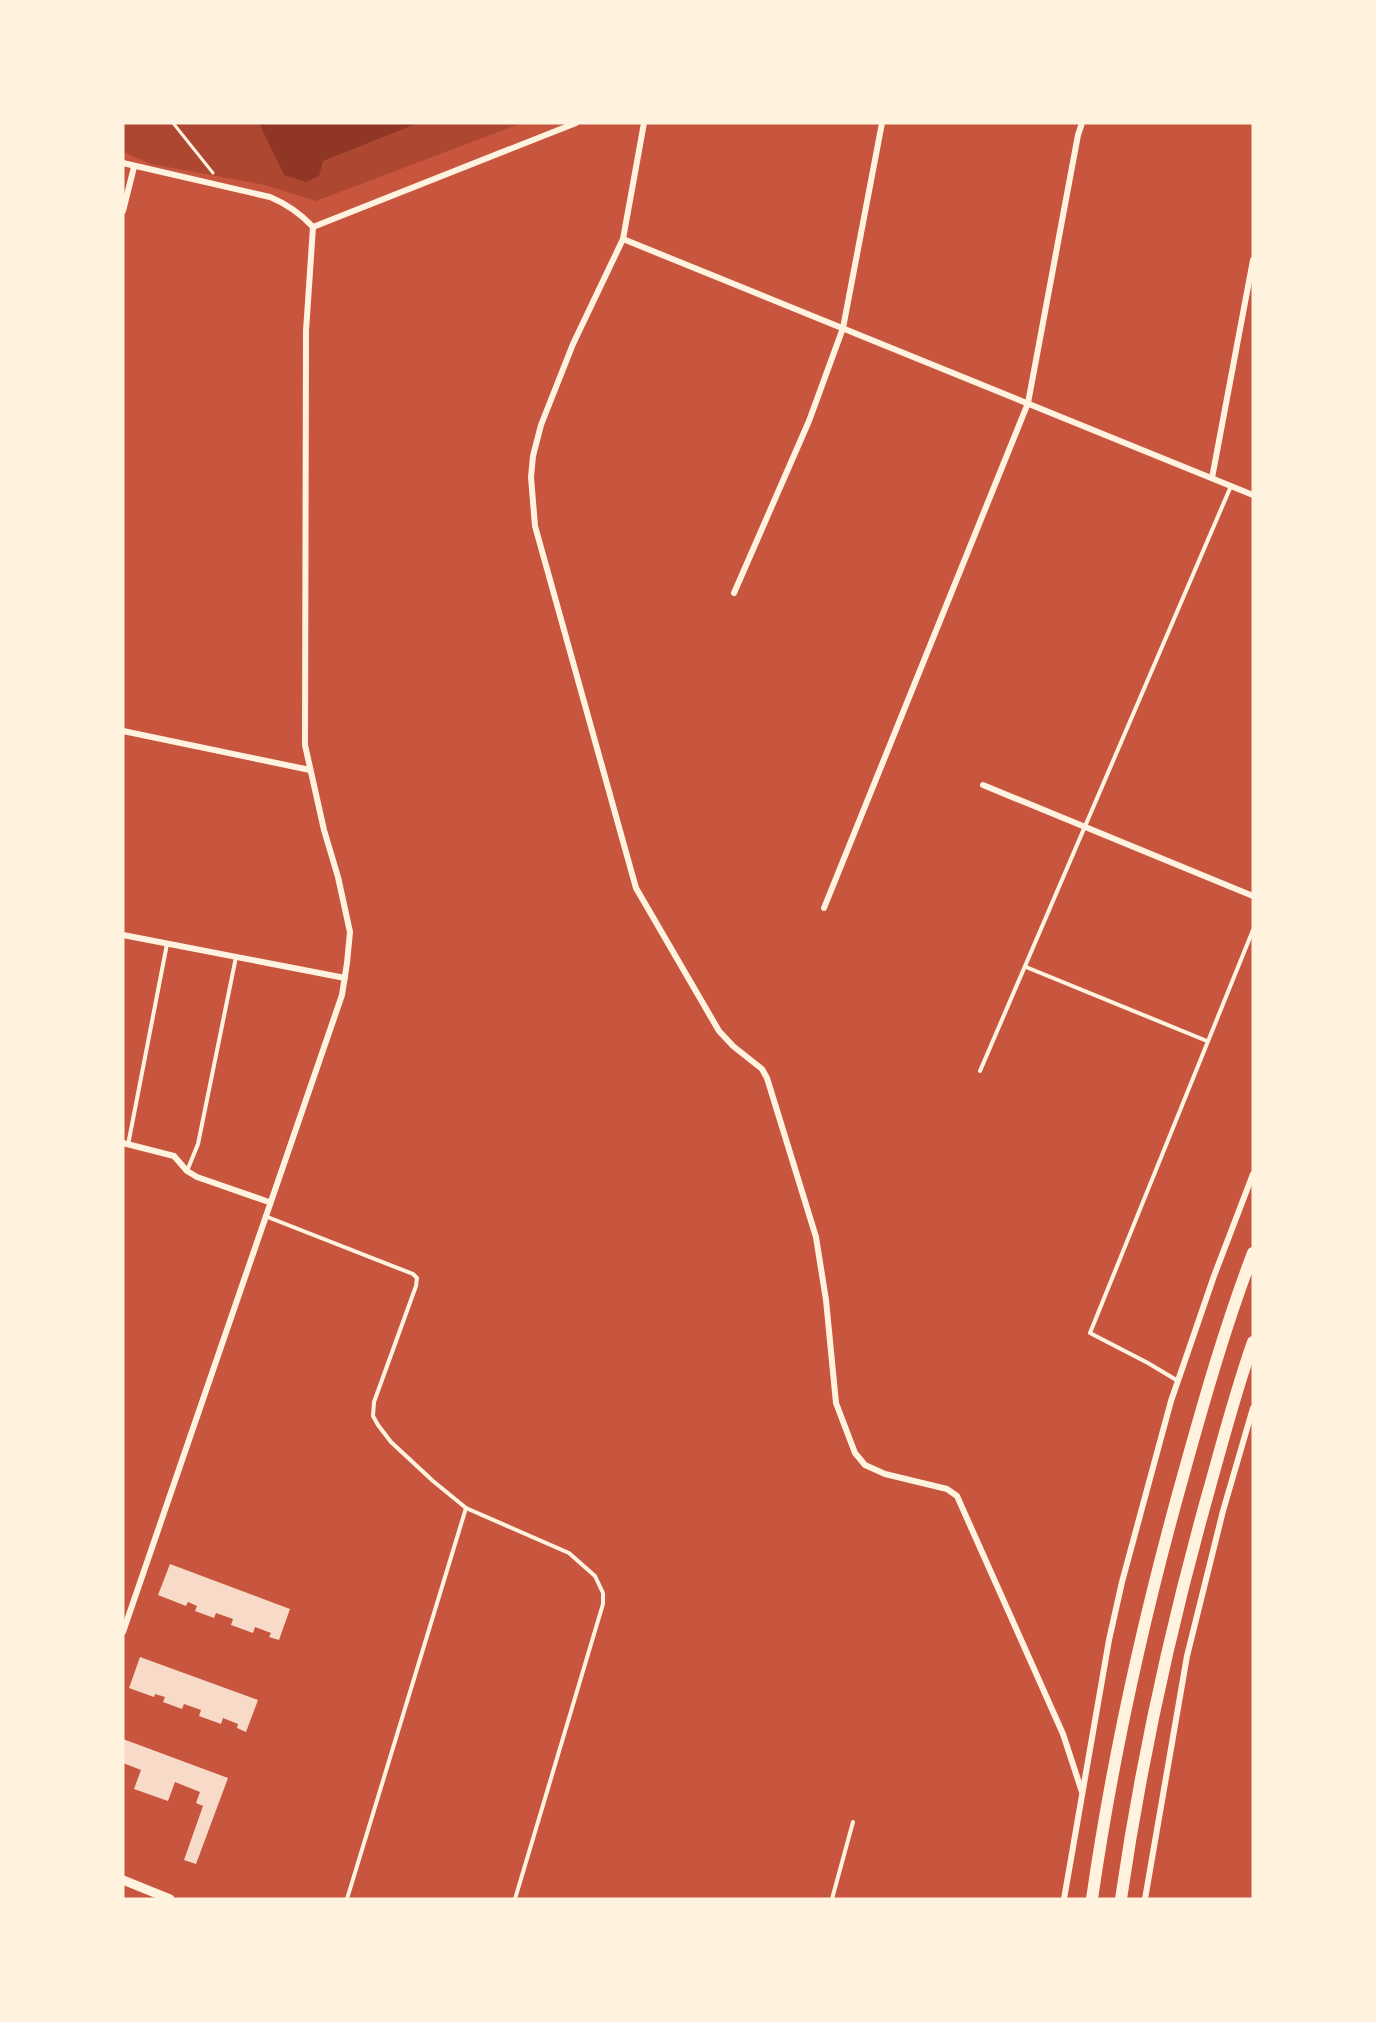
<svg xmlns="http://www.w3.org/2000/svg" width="1376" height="2022" font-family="Montserrat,sans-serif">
	<rect width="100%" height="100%" fill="#c8553d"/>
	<polygon fill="#ae4732" points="123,123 522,123 316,201 265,185 151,164 123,152"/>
	<polygon fill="#8f3625" points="259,123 418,123 323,161 319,176 306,182 284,175"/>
	<g fill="#f7dbc8">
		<polygon points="170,1564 290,1609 279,1640 269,1637 271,1633 255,1627 253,1633 231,1625 233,1619 216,1613 214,1618 195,1611 197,1606 188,1602 186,1606 158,1595"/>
		<polygon points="140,1657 258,1700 246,1732 237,1728 238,1724 223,1718 221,1724 199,1716 201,1710 184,1704 182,1709 163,1702 165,1697 155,1694 154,1697 129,1688"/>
		<polygon points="123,1739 228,1778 196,1864 184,1860 203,1806 196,1803 200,1792 175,1782 168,1801 134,1789 141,1770 123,1763"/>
	</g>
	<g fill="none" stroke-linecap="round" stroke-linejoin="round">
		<polyline stroke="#fff3e0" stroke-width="3" points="173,123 213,173"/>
		<g stroke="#fff3e0" stroke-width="4">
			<polyline points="1026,967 1207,1041"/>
			<polyline points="980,1071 1231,486"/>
			<polyline points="128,1145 167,944"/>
			<polyline points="187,1171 198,1144 236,957"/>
			<polyline points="265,1216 413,1274 417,1278 416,1286 374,1402 373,1416 378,1425 391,1442 433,1481 466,1508 569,1553 595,1576 603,1593 603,1604 515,1899"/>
			<polyline points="1178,1381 1148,1363 1090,1333 1253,930"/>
			<polyline points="347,1899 466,1508"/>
			<polyline points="832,1899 853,1822"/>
		</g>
		<g stroke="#fff3e0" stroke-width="6">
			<polyline points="644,123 623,239 573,344 541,425 533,456 531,477 535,526 636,888 719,1031 733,1046 762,1069 767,1078 816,1237 826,1300 836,1403 855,1453 865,1465 885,1474 947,1489 957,1496 1063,1734 1082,1792"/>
			<path d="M123,163L270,197C287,204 300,213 313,227L306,331L305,745L324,830L338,877L350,932L347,963L342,995L123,1632"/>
			<polyline points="123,211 134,167"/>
			<polyline points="313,227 576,123"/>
			<polyline points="623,239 1253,495"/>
			<polyline points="1212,478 1253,260"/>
			<polyline points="734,593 809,421 843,328 882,123"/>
			<polyline points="123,731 310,770"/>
			<polyline points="983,785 1253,896"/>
			<polyline points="824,908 1028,403 1078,135 1082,123"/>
			<polyline points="123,935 345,978"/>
			<polyline points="123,1143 174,1156 187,1171 197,1177 269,1202"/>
			<polyline points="1064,1899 1109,1640 1122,1582 1171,1401 1214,1276 1253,1174"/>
			<polyline points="1145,1899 1187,1656 1223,1511 1253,1408"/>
		</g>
		<polyline stroke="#fff3e0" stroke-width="9" points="123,1880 170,1899"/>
		<g stroke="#fff3e0" stroke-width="12">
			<path d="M1092,1899C1113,1753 1145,1611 1185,1469C1205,1397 1226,1324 1253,1253"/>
			<path d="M1121,1899C1141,1761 1171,1625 1209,1490C1223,1440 1236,1390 1253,1342"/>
		</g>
	</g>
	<rect width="1376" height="2022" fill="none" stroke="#fff3e0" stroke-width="249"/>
</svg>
